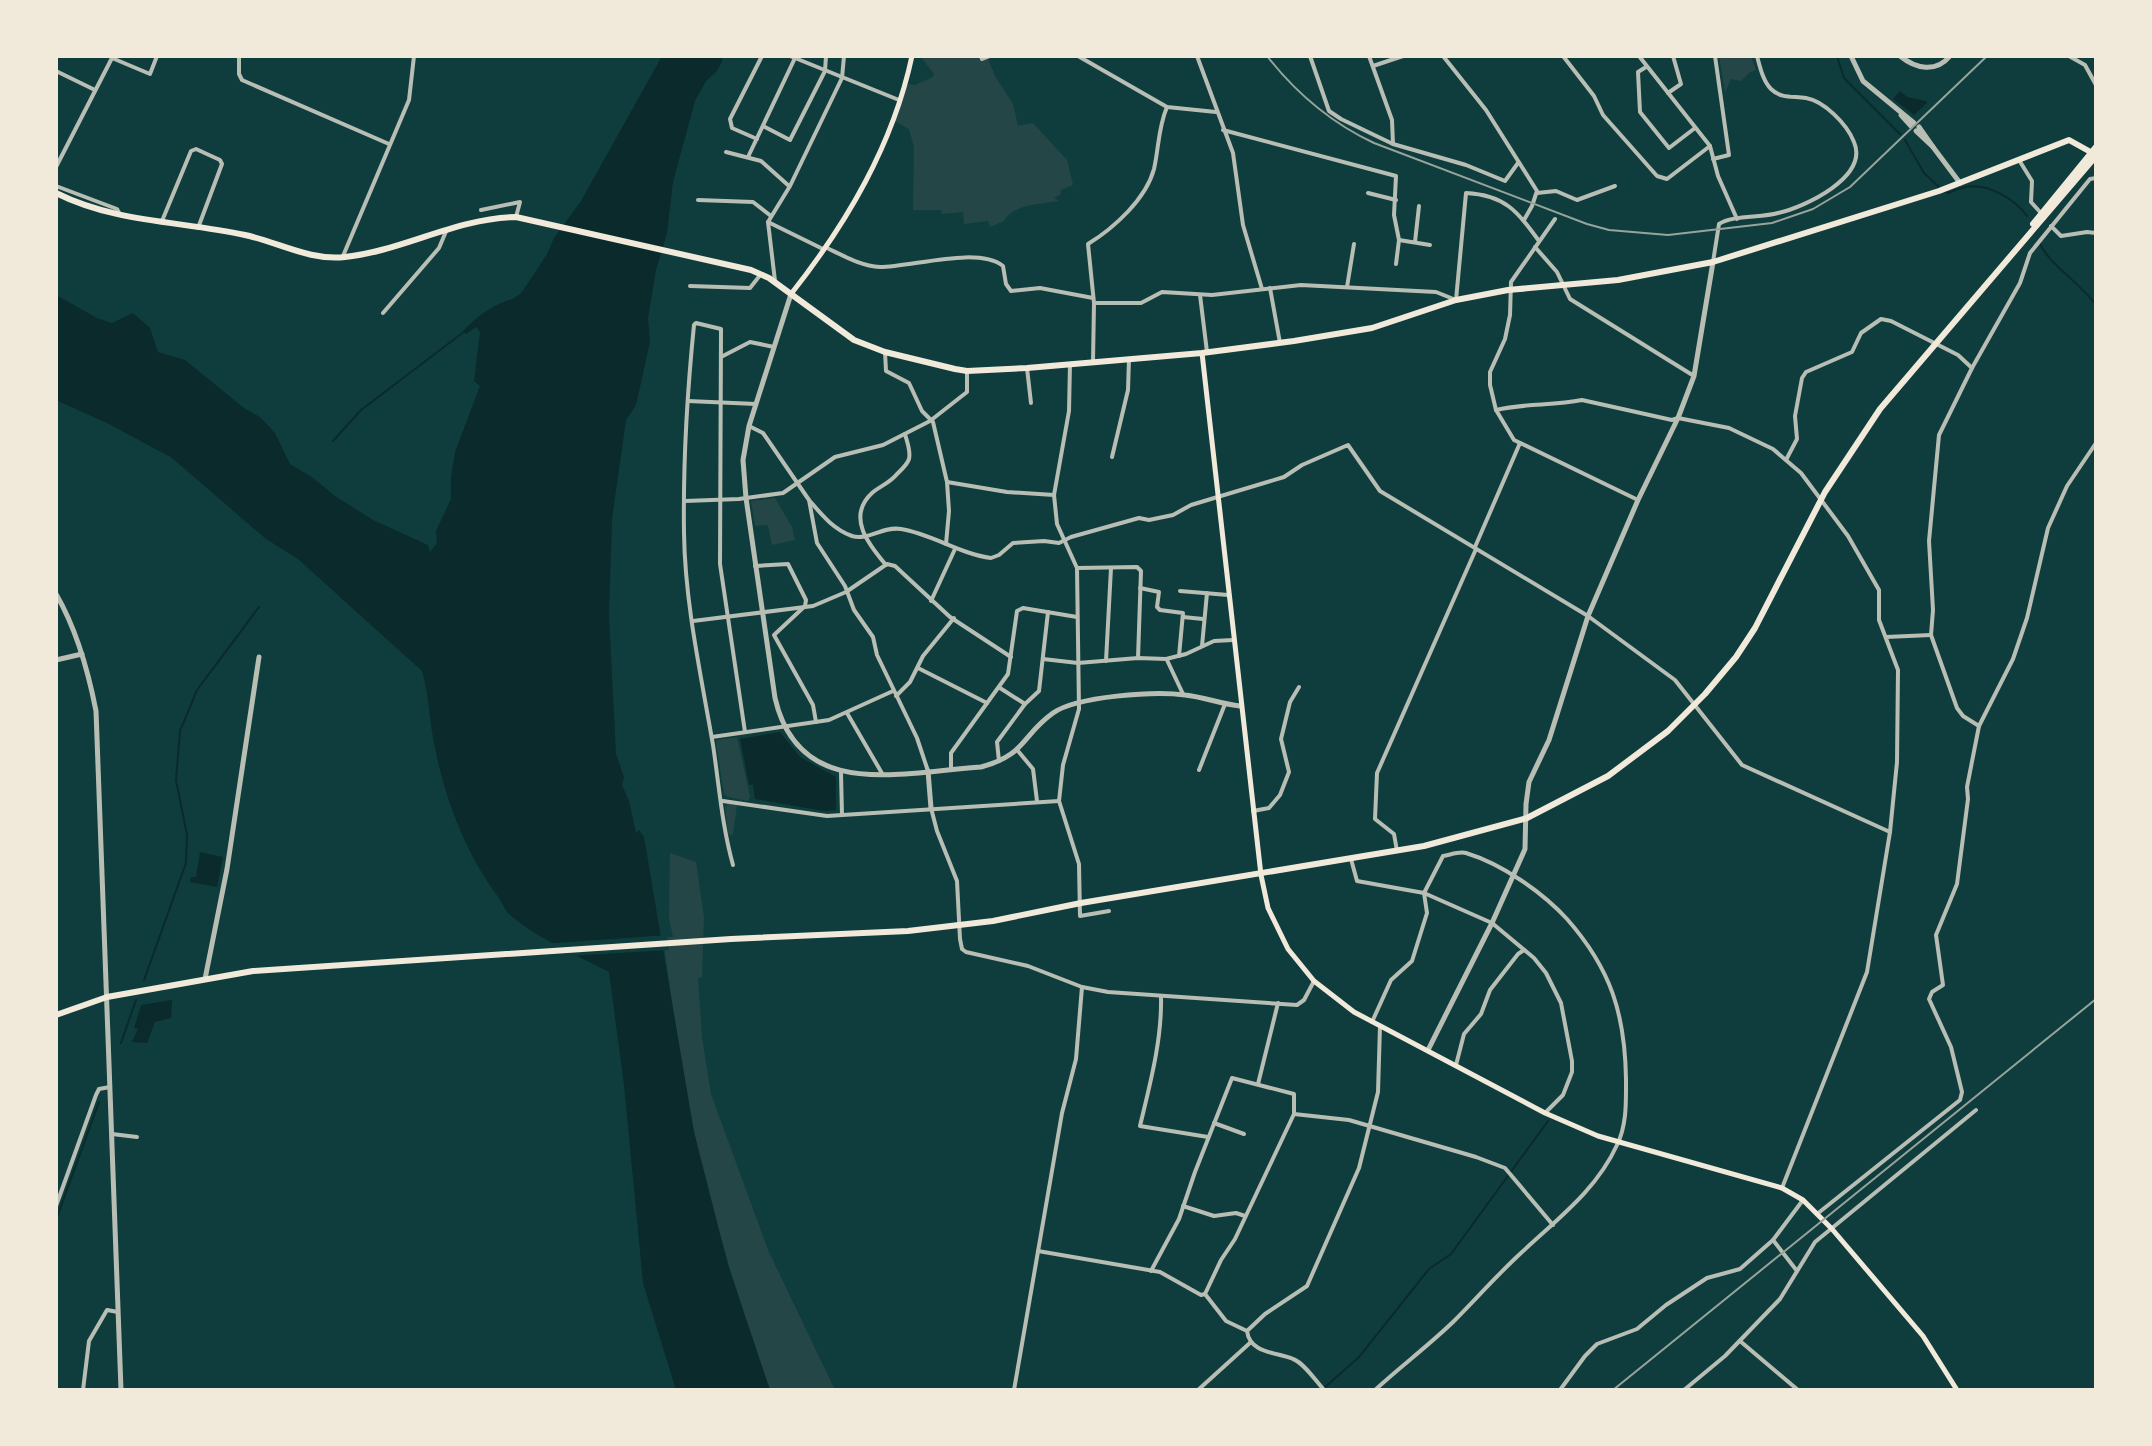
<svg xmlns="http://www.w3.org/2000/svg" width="2152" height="1446" font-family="'Space Grotesk',sans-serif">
	<rect width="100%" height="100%" fill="#0f3d3e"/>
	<g fill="#244646">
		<path d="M920,56H979L981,61L988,59L995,76L1013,104L1018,126L1033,123L1067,160L1073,185L1061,190V194L1054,198L1059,201C1041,204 1013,204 1004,221L990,227L988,221L964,224L963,212L942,214L941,210H913L914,147L909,129L895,121L908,84L915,85L933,77L934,74Z"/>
		<polygon points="1719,56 1751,56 1756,70 1750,72 1741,81 1731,79 1725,93"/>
		<polygon points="775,498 792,527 795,540 772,545 768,525 755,526 751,501"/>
		<polygon points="737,737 750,796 748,801 728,797 724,794 716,743 717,740"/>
		<polygon points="728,803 737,805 733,835 728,834 725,807"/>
		<path d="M670,853L696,862L704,917L702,977L698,978L702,1037L711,1094L768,1250L835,1390H770C740,1305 713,1219 694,1131C680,1067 672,1002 663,937H673L669,918Z"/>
	</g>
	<g fill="#0a2a2b">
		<path d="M662,56H722V62L716,72L706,81L695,101L673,182L667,233L656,270L648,318L650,342L636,405L626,420L612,519L609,615L616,754L624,777L622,785L629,801L636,833L639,830L644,837L694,1132L728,1265L770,1390H676L643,1283L624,1085L609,972C575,954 539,940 509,914C504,909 501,900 496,894C464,850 444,796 434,743C429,718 429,695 422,671L298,559L266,539L172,458L109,424L56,400V295L97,318L112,323L133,313L150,328L158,352L185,360L244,408L260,417L275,433L290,464L312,477L335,496L373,520L428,545L430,552L437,543L436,531L451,499V477L455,452L480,386L474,381L480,332L476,327L466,334L463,331C473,321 484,311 497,305C506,300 513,301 522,292L547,254L554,238L581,201Z"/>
		<polygon points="1900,91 1907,97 1926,101 1927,103 1914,115 1893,99"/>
		<polygon points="780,732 800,757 836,777 836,810 824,811 755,799 753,785 749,785 740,739"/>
		<polygon points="200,852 223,857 217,887 190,882 191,877 196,877"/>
		<polygon points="172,1000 171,1018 155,1022 147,1043 132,1042 138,1029 134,1028 141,1005"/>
	</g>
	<polygon fill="#0f3d3e" points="667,935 669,950 569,956 542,944"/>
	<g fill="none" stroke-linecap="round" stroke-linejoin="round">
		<g stroke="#0a2a2b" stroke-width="2">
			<polyline points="1837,56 1844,78 1900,134"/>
			<polyline points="1905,140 1924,173 1939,187"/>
			<path d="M1944,191L1948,193C1953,191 1960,188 1966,187C1988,183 2015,199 2027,216"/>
			<path d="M2040,244C2050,265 2081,284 2096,305"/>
			<polyline points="333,441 361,410 465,331"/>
			<polyline points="144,980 186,863 187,835 176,780 180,731 197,690 259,607"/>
			<polyline points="121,1043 136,1000"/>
			<polyline points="56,1220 99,1102"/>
			<polyline points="1324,1388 1359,1357 1429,1269 1451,1254 1548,1121"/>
		</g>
		<g stroke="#b8beb3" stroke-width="4">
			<polyline points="239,56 239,74 242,80 389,144"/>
			<polyline points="790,56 899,100"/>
			<polyline points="981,56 982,59 990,56"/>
			<polyline points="1078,56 1167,107 1216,112"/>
			<polyline points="1197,56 1233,153 1243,225 1262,289"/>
			<polyline points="1310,56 1329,111 1341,119 1393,144 1466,165 1505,181 1518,163"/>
			<polyline points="1369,56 1392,120 1393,144"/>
			<polyline points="1443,56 1486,110 1537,191 1532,206 1524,220"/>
			<polyline points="1563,56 1594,96 1603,115 1657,176 1667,179 1710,146"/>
			<polyline points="1639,56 1710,146 1718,176 1737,219"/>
			<polyline points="2069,56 2085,65 2096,85"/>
			<polyline points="112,58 150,74 157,56"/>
			<polyline points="1373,66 1403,56"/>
			<polyline points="1646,67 1638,72 1640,112 1669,148 1695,128"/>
			<polyline points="56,71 95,90"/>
			<polyline points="1668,93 1681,84 1673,56"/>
			<polyline points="763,126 790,140 825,71 826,56"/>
			<polyline points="1223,130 1396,176 1394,215 1399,240 1396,264"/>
			<polyline points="757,139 732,128 730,119 762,56"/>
			<polyline points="726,152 761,161 789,186"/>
			<polyline points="748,157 795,58"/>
			<polyline points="1713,159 1729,155 1715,56"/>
			<polyline points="2019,160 2032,181 2031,202 2040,212"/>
			<polyline points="56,167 113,56"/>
			<polyline points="56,186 117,209 119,213"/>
			<polyline points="1368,193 1396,200"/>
			<polyline points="1537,193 1556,191 1577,200 1615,186"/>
			<polyline points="698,200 753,202 771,216"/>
			<polyline points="481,210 520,202 516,217"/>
			<polyline points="1555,219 1511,282 1510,315 1505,339 1490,372 1490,385 1496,410 1514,440 1638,500"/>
			<polyline points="162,221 191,151 196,149 220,160 222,164 198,228"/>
			<polyline points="768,222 823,249"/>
			<polyline points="2051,226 2061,236 2087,232 2096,233"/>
			<polyline points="1399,240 1430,245"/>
			<polyline points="1415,242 1419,206"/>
			<polyline points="1535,247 1557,272 1570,299 1694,376"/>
			<path d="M827,248C844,256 861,266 880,267C912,267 977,246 1003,266L1006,284L1011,291L1040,288L1093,298"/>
			<polyline points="343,256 409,100 414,56"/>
			<path d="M1713,262L1719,224C1732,215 1761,218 1778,213C1805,207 1869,177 1854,142C1847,124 1824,101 1806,98C1793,96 1781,99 1771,89C1763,81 1760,67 1757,56"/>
			<polyline points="775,281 768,222 790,186 842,78 844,56"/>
			<polyline points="690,286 750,288 761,274"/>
			<polyline points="1347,287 1354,244"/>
			<polyline points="1270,288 1280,343"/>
			<polyline points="1200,295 1207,352"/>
			<path d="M1094,303H1141L1162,292L1212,295L1301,285L1436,292L1456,300L1466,193C1505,195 1517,211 1539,241"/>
			<polyline points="383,313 439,248 447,229"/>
			<polyline points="885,352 886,371 909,383 922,411 933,422 947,482 949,511 946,544"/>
			<polyline points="721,357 750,342 774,347"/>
			<path d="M1093,361L1094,303L1088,244C1114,228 1146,199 1154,169C1159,147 1158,128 1167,107"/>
			<polyline points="1070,364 1069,411 1054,495 1057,524 1077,568 1079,709 1063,765 1059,801 1079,864 1080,916 1109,911"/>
			<polyline points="1027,368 1031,403"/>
			<polyline points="688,401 756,404"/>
			<path d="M1496,410C1525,403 1553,406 1582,400L1672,420L1678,418L1729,428L1773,449L1801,473L1848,536L1879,590V620L1898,670L1897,762L1890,832L1867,972L1782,1188"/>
			<polyline points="749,426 763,433 809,500 817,543 845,586 854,610 873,637 877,655 917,738 928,771"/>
			<polyline points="1112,457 1128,390 1129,359"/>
			<polyline points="1786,460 1797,439 1795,416 1802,378 1806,372 1852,352 1861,333 1881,319 1891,321 1958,355 1972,368"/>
			<polyline points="947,482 1007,492 1054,495"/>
			<path d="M809,500C822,515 833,529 852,536C868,541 882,526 901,529C932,534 960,554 991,558L999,555L1013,543L1044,541L1059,543L1071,537L1139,518L1149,520L1173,515L1191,505L1284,477L1302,465L1348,445L1380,491L1588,616L1675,680L1742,765L1890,832"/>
			<polyline points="685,501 739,499 783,493 835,457 883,445 930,421 967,392 967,371"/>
			<polyline points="1475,547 1520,443"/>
			<path d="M886,565C869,545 846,517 872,493C880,486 890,483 897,474C901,470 907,465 909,459C911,451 907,442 905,434"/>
			<polyline points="755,566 788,564 806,600 805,606 774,635 813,705 816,722"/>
			<polyline points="1077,568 1137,567 1141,571 1138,658"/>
			<polyline points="1140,588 1159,592 1157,607 1160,610 1183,613 1179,656"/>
			<polyline points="1180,591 1228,595"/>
			<polyline points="931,601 955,549"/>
			<polyline points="1183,617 1203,619"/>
			<polyline points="693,621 813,606 846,592 887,564 895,566 950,617 1011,657"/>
			<polyline points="1886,637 1931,635"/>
			<polyline points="1202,646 1207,593"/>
			<polyline points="1043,659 1078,663 1138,658 1166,659 1186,654 1214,641 1233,640"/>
			<polyline points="1167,660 1183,694"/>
			<polyline points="1106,661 1111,568"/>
			<polyline points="918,668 987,703"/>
			<polyline points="1000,688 1025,704"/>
			<polyline points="896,696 910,682 923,656 954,618"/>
			<polyline points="847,713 883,775"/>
			<polyline points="1979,726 1963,716 1957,708 1931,635 1933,610 1929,541 1939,435 1972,368 2020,283 2030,253 2090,179 2096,178"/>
			<polyline points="712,737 829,720 893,691"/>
			<polyline points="1018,751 1033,769 1037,801"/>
			<polyline points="999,761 997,742 1025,704 1039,691 1048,612"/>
			<polyline points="951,769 951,753 1008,674 1017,611 1023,608 1077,617"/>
			<polyline points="1199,770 1225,704"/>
			<polyline points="841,773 842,815"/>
			<polyline points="723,801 827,816 1059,801"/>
			<polyline points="931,808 937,831 957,881 960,939 962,949 966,952 1028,966 1082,987 1108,992 1297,1005 1304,1000 1314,981"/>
			<polyline points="1253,811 1269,808 1280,795 1289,772 1281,739 1290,702 1299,687"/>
			<polyline points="1397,851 1394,834 1375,819 1377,773 1476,549"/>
			<polyline points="1351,859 1357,881 1424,893 1492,923 1534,958 1546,973 1561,1003 1572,1061 1572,1072 1563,1095 1545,1113"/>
			<path d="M733,865C722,826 719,785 713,745C701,675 685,604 684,533C683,464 687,394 694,325L696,323L721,329L720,564L745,732"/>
			<path d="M1161,997C1162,1040 1150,1084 1140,1126L1208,1137"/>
			<path d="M1372,1022L1391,980L1412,961L1427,913L1424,893L1443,856C1450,855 1459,851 1466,853C1502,864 1542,892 1567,919C1611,969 1625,1014 1626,1079C1626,1101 1627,1125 1617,1145C1596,1191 1556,1220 1521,1253C1497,1275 1476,1299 1453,1322C1428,1346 1400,1367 1375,1390"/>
			<polyline points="1456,1065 1464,1034 1481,1014 1490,990 1518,954 1524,950"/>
			<polyline points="1258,1084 1278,1003"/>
			<polyline points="1294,1114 1349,1120 1476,1157 1505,1168 1553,1225"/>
			<polyline points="1214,1123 1244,1134"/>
			<polyline points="112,1134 137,1137"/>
			<polyline points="56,1206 96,1095 99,1089 110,1087"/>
			<polyline points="1183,1206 1214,1216 1236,1213 1245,1216"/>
			<polyline points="1817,1214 1960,1100 1962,1092 1951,1047 1929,999 1932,992 1943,985 1936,935 1957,884 1968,799 1967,787 1979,726 2013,659 2027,618 2048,528 2067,486 2096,443"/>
			<polyline points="1773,1240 1797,1271"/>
			<polyline points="1038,1251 1160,1272 1201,1295 1205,1294"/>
			<path d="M1151,1271L1179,1219L1195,1172L1232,1078L1294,1094V1114L1235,1239L1221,1260L1205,1294L1226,1321L1247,1331C1250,1354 1277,1352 1293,1359C1304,1363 1316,1381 1324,1390"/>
			<polyline points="1247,1331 1265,1314 1307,1286 1359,1168 1378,1092 1380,1026"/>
			<polyline points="1740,1341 1798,1390"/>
			<polyline points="83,1390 89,1341 107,1310 118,1312"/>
			<polyline points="1014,1390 1062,1113 1076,1059 1082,987"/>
			<polyline points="1198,1390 1251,1342"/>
			<polyline points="1560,1390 1585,1356 1597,1344 1637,1329 1666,1305 1707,1278 1740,1269 1773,1240 1803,1200"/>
			<polyline points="1684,1390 1725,1356 1780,1299 1815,1242 1976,1110"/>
		</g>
		<g stroke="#b8beb3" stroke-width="5">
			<polyline points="1851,56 1863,81 1914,123"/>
			<path d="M1900,56C1916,69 1936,73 1950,56"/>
			<polyline points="1901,115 1911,126"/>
			<polyline points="1916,131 1933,147 1919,127"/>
			<polyline points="1933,147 1960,183"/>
			<path d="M791,294L749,426L743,460L746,498L775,698C799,802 901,772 981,767C1026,755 1021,736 1053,713C1077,696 1155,691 1185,695C1204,697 1221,704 1240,706"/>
			<path d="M56,594C77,630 88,670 96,711L121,1390"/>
			<polyline points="56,660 82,654"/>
			<polyline points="928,771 931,808"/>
			<polyline points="205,979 227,869 259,657"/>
			<polyline points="1428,1050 1492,923 1525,849 1526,804 1529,782 1549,740 1588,616 1638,500 1678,418 1694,376 1713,262"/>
		</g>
		<g stroke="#f1e9da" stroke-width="5">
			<path d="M791,294C847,223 893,145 912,56"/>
			<polyline points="1202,353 1261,875 1268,908 1288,949 1314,981 1354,1012 1545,1113 1598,1136 1782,1188 1803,1200 1832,1229 1923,1336 1957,1390"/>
		</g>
		<g stroke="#f1e9da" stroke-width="6">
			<path d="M56,193C116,223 181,221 245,235C278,242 310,261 345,257C402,251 456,218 516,217L751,270L769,278L854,340L885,352L955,369L967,371L1027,368L1202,353L1294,341L1372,328L1456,300L1508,290L1618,280L1713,262L1939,191L2069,140L2096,155"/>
			<polyline points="2033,224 2096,147"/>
			<polyline points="56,1015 107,997 253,971 731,939 908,931 993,921 1081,903 1424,846 1527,818 1608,776 1668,731 1705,694 1736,657 1755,628 1825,492 1880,409 2096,156"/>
		</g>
		<g stroke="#97a49c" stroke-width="2">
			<path d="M1267,56C1296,93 1331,123 1374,143L1587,224L1609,230L1668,235L1772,223L1813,209L1850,187L1987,56"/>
			<polyline points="1613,1390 2096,999"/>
		</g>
	</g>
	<rect width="2152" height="1446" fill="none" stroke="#f1e9da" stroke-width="116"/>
</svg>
